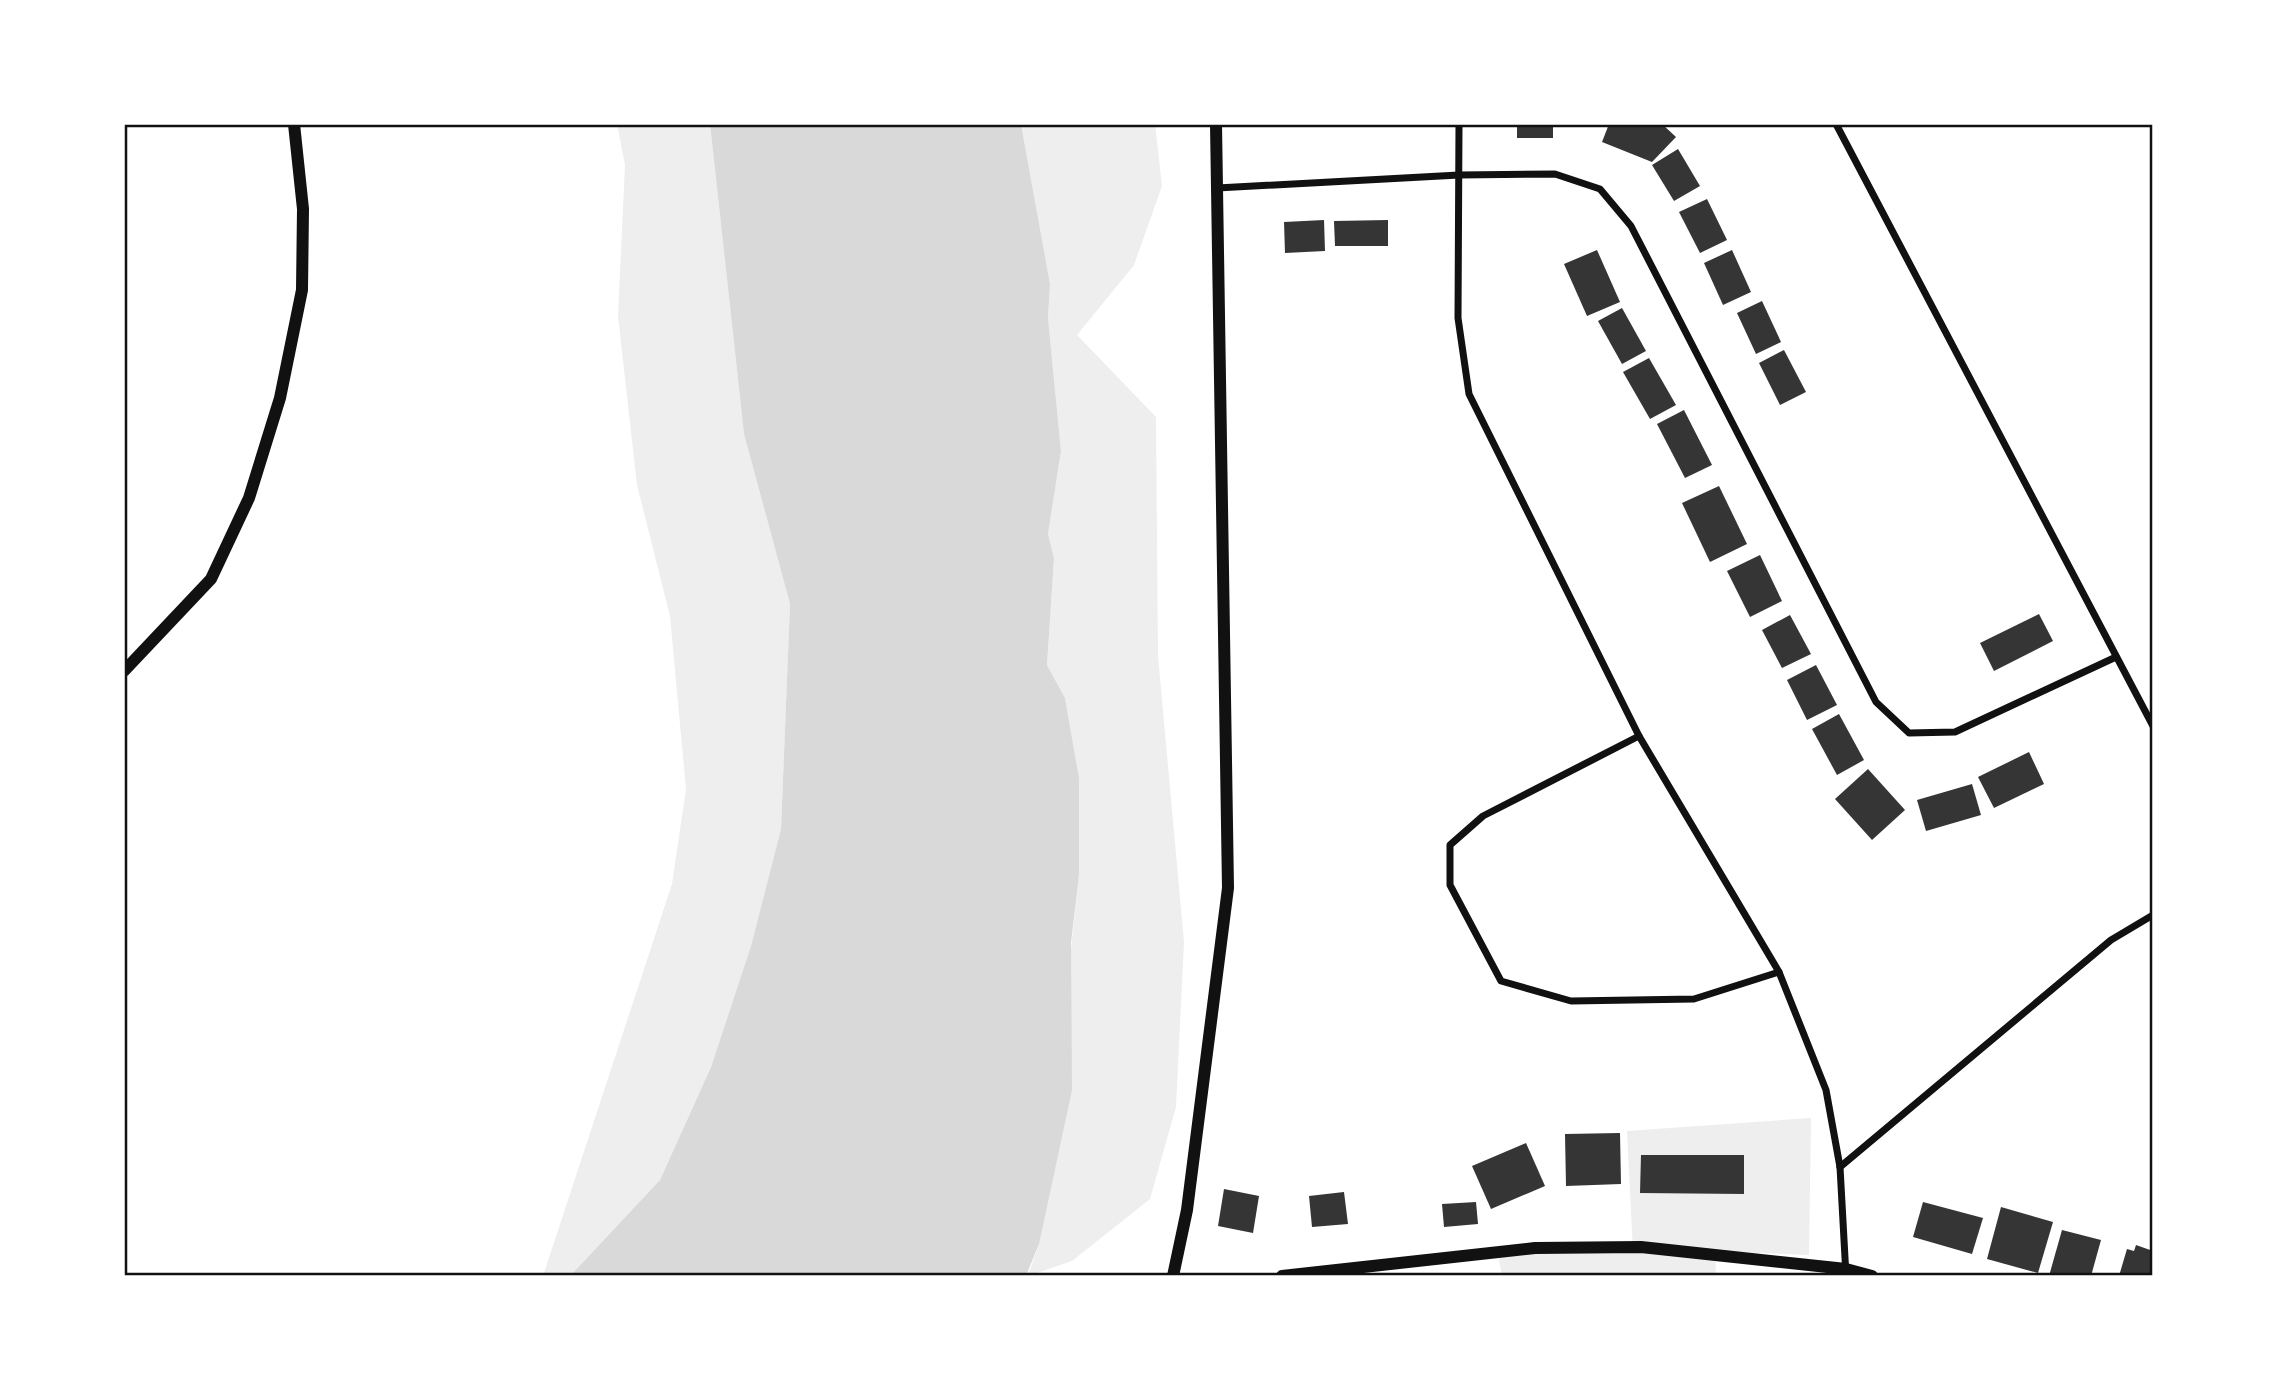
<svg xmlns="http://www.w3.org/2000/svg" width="2277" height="1400" font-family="'Sofia Sans Condensed',sans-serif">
	<rect width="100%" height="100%" fill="#fff"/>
	<g fill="#eee">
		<polygon points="617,124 710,124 744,434 790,604 781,829 751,946 711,1067 660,1180 570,1276 543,1276 672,884 686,789 670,616 637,485 618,316 625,165"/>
		<polygon points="1021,124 1155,124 1162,186 1134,265 1077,335 1156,417 1158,656 1184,942 1176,1107 1150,1199 1072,1261 1028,1276 1039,1244 1079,875 1079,778 1065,698 1047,665 1054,558 1048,534 1061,451 1048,318 1050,284"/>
		<polygon points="1811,1118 1809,1255 1715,1251 1716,1276 1502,1276 1498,1255 1633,1252 1627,1131"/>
	</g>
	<polygon fill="#d9d9d9" points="710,124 1021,124 1050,284 1048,318 1061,451 1048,534 1054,558 1047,665 1065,698 1079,778 1079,875 1071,943 1072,1090 1039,1244 1026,1276 570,1276 660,1180 711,1067 751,946 781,829 790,604 744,434"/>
	<g fill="#353535">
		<rect x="1517" y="124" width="36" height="14"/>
		<polygon points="1609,124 1662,124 1676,137 1652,162 1602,142"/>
		<polygon points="1678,149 1700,186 1674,201 1652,165"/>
		<polygon points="1707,199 1727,240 1700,253 1679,212"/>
		<polygon points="1324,220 1325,251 1285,253 1284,222"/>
		<polygon points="1388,220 1388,246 1335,246 1334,221"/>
		<polygon points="1597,250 1620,302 1587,316 1564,264"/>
		<polygon points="1732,250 1751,292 1723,305 1704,263"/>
		<polygon points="1762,301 1781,342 1756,354 1737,313"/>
		<polygon points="1622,308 1646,351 1622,364 1598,321"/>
		<polygon points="1784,350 1806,392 1780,405 1759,363"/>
		<polygon points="1649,358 1676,405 1650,419 1623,372"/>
		<polygon points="1684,410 1712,465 1685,478 1657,424"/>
		<polygon points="1719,486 1747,544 1710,562 1682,503"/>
		<polygon points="1760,555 1782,601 1750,617 1727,571"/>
		<polygon points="2039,614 2053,641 1994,671 1980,643"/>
		<polygon points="1790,615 1811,654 1782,668 1762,630"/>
		<polygon points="1816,665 1837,705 1807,720 1787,680"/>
		<polygon points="1839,714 1864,760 1837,775 1812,729"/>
		<polygon points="2029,752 2044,784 1994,808 1978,777"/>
		<polygon points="1868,769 1905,810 1872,840 1835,799"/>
		<polygon points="1972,784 1981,815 1926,831 1917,800"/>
		<polygon points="1620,1133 1621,1184 1566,1186 1565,1134"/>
		<polygon points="1526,1143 1545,1186 1491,1209 1472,1166"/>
		<polygon points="1641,1155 1744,1155 1744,1194 1640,1193"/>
		<polygon points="1224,1189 1259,1196 1253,1233 1218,1226"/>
		<polygon points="1344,1192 1348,1224 1312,1227 1309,1196"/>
		<polygon points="1476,1202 1478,1224 1444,1227 1442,1204"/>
		<polygon points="1923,1202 1983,1218 1972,1254 1913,1237"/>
		<polygon points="2001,1207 2053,1222 2038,1273 1987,1259"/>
		<polygon points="2062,1230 2101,1240 2091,1276 2049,1276"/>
		<polygon points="2136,1245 2153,1251 2153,1276 2119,1276 2127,1249 2134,1251"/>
	</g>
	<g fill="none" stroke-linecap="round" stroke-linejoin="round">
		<g stroke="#111" stroke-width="7">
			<polyline points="1459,124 1458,318 1469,394 1639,736 1779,972 1826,1090 1840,1167 1846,1276"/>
			<polyline points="1836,124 2153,726"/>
			<polyline points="1217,188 1459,175 1555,174 1600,189 1631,226 1876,702 1909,733 1955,732 2116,657"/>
			<polyline points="1639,736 1483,816 1450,845 1450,885 1501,981 1571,1001 1694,999 1779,972"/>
			<polyline points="1840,1167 2111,940 2153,915"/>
		</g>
		<g stroke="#111" stroke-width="12">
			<polyline points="124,671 211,579 249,498 280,398 302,290 303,209 294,124"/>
			<polyline points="1173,1276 1187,1210 1228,888 1216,124"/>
			<polyline points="1282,1276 1535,1248 1641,1247 1846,1269 1872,1276"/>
		</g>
	</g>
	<rect width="2277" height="1400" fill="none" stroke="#ffffff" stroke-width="252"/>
	<rect x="126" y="126" width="2025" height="1148" fill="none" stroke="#111" stroke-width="2.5"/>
</svg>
